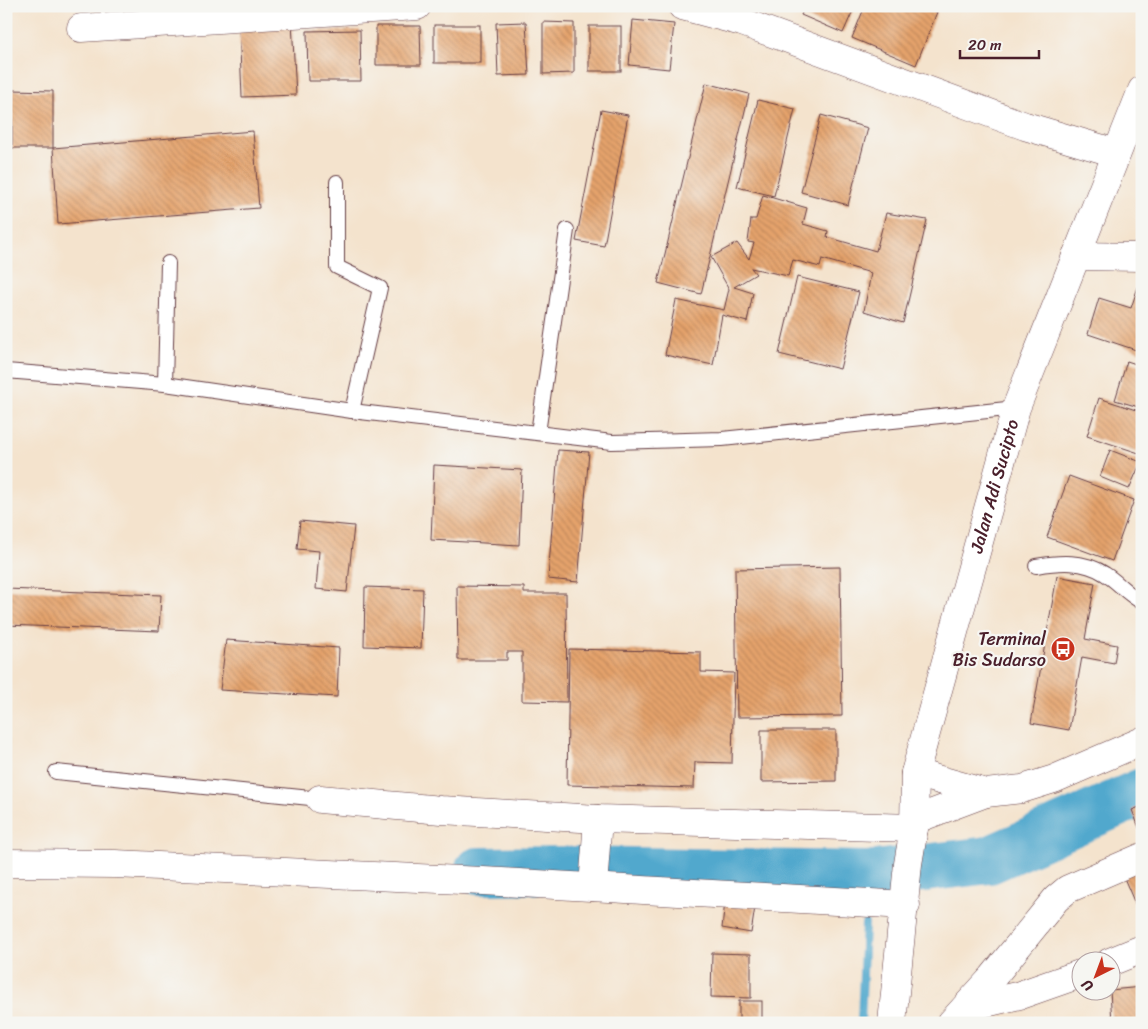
<svg xmlns="http://www.w3.org/2000/svg" width="1148" height="1029" font-family="Sriracha,sans-serif">
	<defs>
		<pattern id="building-back-hatch" width="6" height="6" patternUnits="userSpaceOnUse" patternTransform="scale(1.25)"><rect width="6" height="6" fill="#e5a36c"/><path d="M-1 5l2 2M0 0l6 6M5-1l2 2" fill="none" stroke="#bc8459"/></pattern>
	</defs>
	<rect width="100%" height="100%" fill="#f6f6f2"/>
	<filter id="ink" filterUnits="userSpaceOnUse"><feTurbulence type="fractalNoise" baseFrequency=".02" numOctaves="2"/><feDisplacementMap in="SourceGraphic" scale="10" xChannelSelector="R" yChannelSelector="G"/><feConvolveMatrix kernelMatrix="1 2 1 2 8 2 1 2 1" color-interpolation-filters="sRGB"/></filter>
	<filter id="wash" filterUnits="userSpaceOnUse"><feTurbulence type="fractalNoise" baseFrequency=".0096" numOctaves="4" result="noise"/><feDisplacementMap in="SourceGraphic" scale="20" xChannelSelector="R" yChannelSelector="G"/><feGaussianBlur stdDeviation="1.12" result="paint"/><feColorMatrix in="noise" values="0 0 0 0 0 0 0 0 0 0 0 0 0 0 0 0 0 1.4 0 .05"/><feComposite in="paint" operator="in"/></filter>
	<g filter="url(#wash)">
		<rect width="100%" height="100%" fill="#f4e3cd"/>
		<g fill="none" stroke-linecap="round" stroke-linejoin="round">
			<g stroke="#51a8cd" stroke-width="8">
				<polyline points="867,881 867,875"/>
				<polyline points="861,1023 865,924"/>
			</g>
			<polyline stroke="#51a8cd" stroke-width="48" points="478,871 574,870 867,875 989,860 1142,792"/>
		</g>
		<g id="blocks">
			<g fill="url(#building-back-hatch)">
				<polygon points="774,6 790,6 788,11"/>
				<polygon points="805,6 855,6 843,33 801,15"/>
				<polygon points="865,6 923,6 937,12 916,65 852,38"/>
				<polygon points="633,20 674,24 669,69 629,65"/>
				<polygon points="292,22 296,95 242,97 239,25"/>
				<polygon points="526,22 529,75 498,76 496,23"/>
				<polygon points="543,22 574,23 574,73 543,74"/>
				<rect x="434" y="25" width="46" height="38"/>
				<polygon points="376,26 420,26 421,65 376,65"/>
				<rect x="589" y="26" width="32" height="45"/>
				<polygon points="360,30 361,81 308,81 307,31"/>
				<polygon points="706,83 749,94 701,294 658,283"/>
				<polygon points="12,90 53,91 53,148 253,131 259,208 58,224 53,148 12,148"/>
				<polygon points="758,100 795,109 774,196 737,187"/>
				<polygon points="601,110 628,115 604,246 576,241"/>
				<polygon points="821,115 868,128 848,205 801,192"/>
				<polygon points="763,195 807,208 803,224 828,231 827,237 876,251 886,213 927,220 903,323 864,311 871,273 822,259 820,267 793,260 788,276 751,268 756,274 734,287 753,293 747,322 722,315 713,365 665,355 676,300 724,310 729,289 711,257 737,243 749,259 754,243 748,242 751,219 756,219"/>
				<polygon points="1142,275 1142,352 1088,334 1099,298 1131,308"/>
				<polygon points="797,277 859,292 840,369 779,354"/>
				<polygon points="1127,361 1142,366 1142,408 1115,400"/>
				<polygon points="1099,398 1142,412 1142,454 1087,436"/>
				<polygon points="558,450 589,452 578,582 548,579"/>
				<polygon points="1110,450 1141,462 1129,489 1100,477"/>
				<polygon points="434,465 522,470 519,545 431,540"/>
				<polygon points="1069,476 1134,500 1112,561 1047,537"/>
				<polygon points="300,521 354,526 347,592 316,589 319,551 297,549"/>
				<polygon points="840,567 842,716 737,717 735,569"/>
				<polygon points="1057,576 1095,583 1085,639 1117,645 1114,663 1082,657 1069,730 1031,723"/>
				<polygon points="457,586 524,587 524,593 566,593 567,702 522,701 522,652 507,652 507,660 458,660"/>
				<polygon points="365,587 423,589 421,648 364,646"/>
				<polygon points="6,589 161,595 159,631 6,625"/>
				<polygon points="226,640 339,648 337,697 220,690"/>
				<polygon points="569,649 701,652 701,672 734,673 732,763 695,762 694,788 567,785"/>
				<polygon points="761,730 836,730 836,781 761,782"/>
				<polygon points="1142,806 1142,835 1132,810"/>
				<polygon points="1142,862 1142,920 1121,871"/>
				<polygon points="725,902 755,907 751,933 722,928"/>
				<polygon points="712,953 751,954 751,998 711,997"/>
				<polygon points="1142,987 1142,1023 1112,1023 1110,990"/>
				<rect x="739" y="1001" width="23" height="22"/>
			</g>
		</g>
	</g>
	<g filter="url(#ink)">
		<use href="#blocks" fill-opacity="0" stroke="#643c43" stroke-width="1"/>
		<g fill="none" stroke-linecap="round" stroke-linejoin="round">
			<defs>
				<g id="service">
					<polyline points="337,182 337,267 380,288 352,411"/>
					<polyline points="6,371 165,384 352,411 612,442 722,439 1016,408"/>
					<polyline points="165,384 168,263"/>
					<polyline points="538,433 567,230"/>
					<path d="M1036,566C1059,562 1084,560 1105,574C1118,582 1128,595 1142,602"/>
					<polyline points="56,772 320,799"/>
				</g>
				<g id="minor">
					<polyline points="682,6 742,22 1025,126 1116,153"/>
					<polyline points="81,28 417,6"/>
					<polyline points="1076,256 1142,257"/>
					<polyline points="320,799 441,810 598,819 914,828"/>
					<polyline points="6,863 115,864 483,881 906,905"/>
					<polyline points="593,887 598,819"/>
					<polyline points="1110,962 1142,949"/>
					<polyline points="965,1008 1020,995 1080,974"/>
					<polyline points="951,1023 992,978 1056,899 1068,889 1142,857"/>
				</g>
				<g id="tertiary">
					<polyline points="915,773 986,793"/>
					<polyline points="914,820 986,793 1022,789 1054,779 1142,741"/>
				</g>
				<g id="secondary">
					<path id="s1" d="M892,1023L908,864L914,828L915,773L1016,408L1142,90"/>
				</g>
			</defs>
			<use href="#service" stroke="#643c43" stroke-width="16"/>
			<use href="#minor" stroke="#643c43" stroke-width="29"/>
			<use href="#tertiary" stroke="#643c43" stroke-width="29"/>
			<use href="#secondary" stroke="#643c43" stroke-width="29"/>
			<use href="#service" stroke="#fff" stroke-width="14"/>
			<use href="#minor" stroke="#fff" stroke-width="28"/>
			<use href="#tertiary" stroke="#fff" stroke-width="28"/>
			<use href="#secondary" stroke="#fff" stroke-width="28"/>
		</g>
	</g>
	<defs>
		<symbol id="bus-disc" viewBox="-11 -11 22 22"><circle r="9.5" fill="#c8321e" stroke="#f6f6f2"/><path d="M-5-6H5V4H4V6H2V4H-2V6H-4V4H-5ZM-3.5-4V0h7V-4ZM-3.5 1.2v1.5H-2V1.2ZM2 1.2v1.5H3.5V1.2Z" fill="#fff"/></symbol>
	</defs>
	<g fill-rule="evenodd">
		<use href="#bus-disc" x="1049" y="635" width="28" height="28"/>
	</g>
	<g text-anchor="middle" dominant-baseline="central" stroke-width="4.5" stroke-linejoin="round" paint-order="stroke">
		<g font-size="18" fill="#4a1f2b" stroke="#f6f6f2">
			<text stroke="none"><textPath href="#s1" startOffset="549">Jalan Adi Sucipto</textPath></text>
		</g>
		<g font-size="18" fill="#4a1f2b" stroke="#f6f6f2" text-anchor="end">
			<text x="1046" y="639">Terminal<tspan x="1046" dy="21">Bis Sudarso</tspan></text>
		</g>
	</g>
	<rect width="1148" height="1029" fill="none" stroke="#f6f6f2" stroke-width="25"/>
	<g transform="translate(1096 976) rotate(222)"><circle r="24" fill="#f6f6f2" stroke="#b1a0a2"/>
	<path d="M0-4L9 19L0 12L-9 19Z" fill="#c8321e"/>
	<text y="-8" font-size="14" font-weight="bold" text-anchor="middle" fill="#4a1f2b">U</text>
	</g>
	<path d="M960 50v8h79v-8" fill="none" stroke="#4a1f2b" stroke-width="2.5"/>
	<text x="968" y="50" font-size="15" fill="#4a1f2b" stroke="#f6f6f2" stroke-width="4" paint-order="stroke">20 m</text>
</svg>
